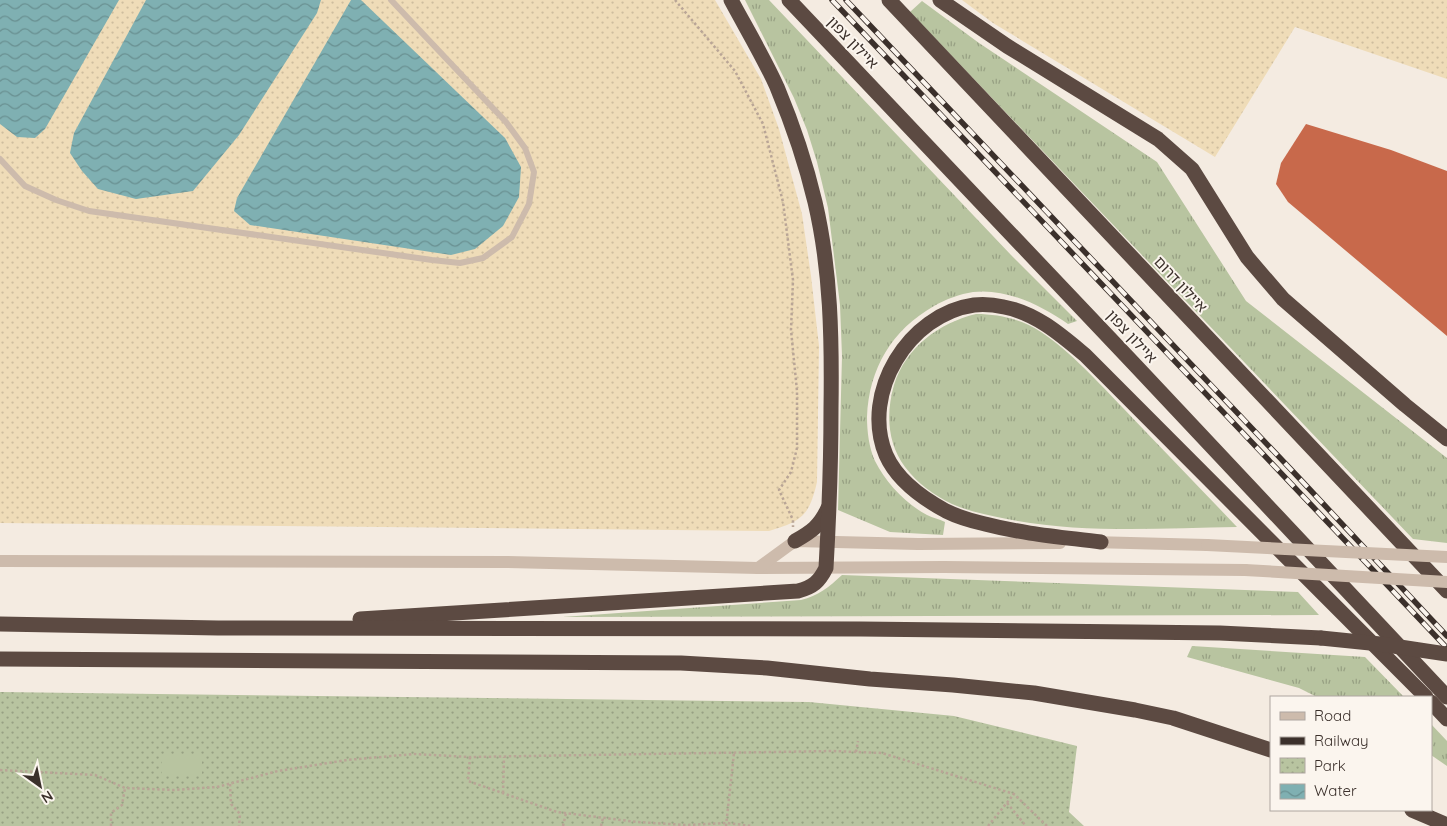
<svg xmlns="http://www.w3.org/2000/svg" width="1447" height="826" font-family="Quicksand,'Noto Sans Hebrew',sans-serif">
	<defs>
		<pattern id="grass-tufts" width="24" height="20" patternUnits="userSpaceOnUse" patternTransform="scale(1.25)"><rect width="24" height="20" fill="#b8c4a0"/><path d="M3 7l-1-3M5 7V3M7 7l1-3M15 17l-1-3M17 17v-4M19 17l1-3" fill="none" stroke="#97a083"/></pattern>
		<pattern id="sand-dots" width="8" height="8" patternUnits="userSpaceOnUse" patternTransform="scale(1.25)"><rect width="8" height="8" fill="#efdcb8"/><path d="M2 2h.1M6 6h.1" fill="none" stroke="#cebd9e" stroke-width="1.8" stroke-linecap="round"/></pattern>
		<pattern id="park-dots" width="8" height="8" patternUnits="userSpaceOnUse" patternTransform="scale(1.25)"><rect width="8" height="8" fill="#b8c4a0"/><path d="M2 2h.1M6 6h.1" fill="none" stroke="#97a083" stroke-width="1.8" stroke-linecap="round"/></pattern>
		<pattern id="water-waves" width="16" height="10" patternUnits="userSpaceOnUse" patternTransform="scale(1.25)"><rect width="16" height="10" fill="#7fb0b2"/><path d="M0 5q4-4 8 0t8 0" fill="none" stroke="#699091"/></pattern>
	</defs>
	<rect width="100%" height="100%" fill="#f4ebe1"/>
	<g fill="url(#grass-tufts)">
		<path d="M745,0H769L1011,255L1077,321L1068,324C1042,306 1007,288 973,292C960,294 946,299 934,306C892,330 869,368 867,417C867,431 869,448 875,461C886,483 906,504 927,515C933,518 939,519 945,522L943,535L890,532L838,510L842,356L840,305L828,208L817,162L807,130L794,98Z"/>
		<polygon points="922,1 979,43 1157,162 1246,301 1447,458 1447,543 1413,539 910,12"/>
		<path d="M976,314C999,314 1021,319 1041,332C1070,351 1100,384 1124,409C1162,449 1200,488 1237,527C1161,528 1083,534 1007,519C989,515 970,512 952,504C935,496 917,483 905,467C887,443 886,413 894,385C906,347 939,323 976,314Z"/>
		<path d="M842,575L1298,592L1319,615L562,617L801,600C818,596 829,587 842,575Z"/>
		<polygon points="1192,646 1365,657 1404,697 1317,697 1299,688 1187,657"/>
		<polygon points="1431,724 1447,741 1447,766 1431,755"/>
	</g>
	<g fill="url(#sand-dots)">
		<path d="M0,0H715L761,79L779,129L802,214L811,276L819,346L817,482C809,516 802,521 769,531L0,523Z"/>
		<polygon points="962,0 1447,0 1447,79 1295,27 1215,157 993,23"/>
	</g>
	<polygon fill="url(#park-dots)" points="0,692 809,702 954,716 1077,746 1069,812 1084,826 0,826"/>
	<rect fill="#b8c4a0" x="162" y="755" width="40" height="20"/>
	<g fill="url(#water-waves)">
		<polygon points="0,0 119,0 45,129 35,138 17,137 0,124"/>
		<polygon points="146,0 321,0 317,13 239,135 193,191 136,199 98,189 82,171 70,153 74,133"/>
		<polygon points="351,0 361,0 505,138 521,167 519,197 503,226 475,249 451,255 250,225 234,211 237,198"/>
	</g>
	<polygon fill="#c8694b" points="1306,124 1391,150 1447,171 1447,336 1288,202 1276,184 1281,163"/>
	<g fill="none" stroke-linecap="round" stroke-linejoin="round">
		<g stroke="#b9a596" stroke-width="2.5" stroke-dasharray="2.5 2.5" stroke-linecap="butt">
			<polyline points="675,0 735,71 763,124 783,202 793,280 791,330 797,391 797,448 791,472 779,490 793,520 793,527"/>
			<polyline points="856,752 858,741"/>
			<polyline points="470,757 468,781 557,812 637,822 686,825 727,823 752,826"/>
			<polyline points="0,770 95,775 125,788 174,790 217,787 278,771 347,760 414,754 470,757 832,751 882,753 1014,794 1047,826"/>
			<polyline points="230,784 231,804 240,814 239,826"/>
			<polyline points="503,793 504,757"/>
			<polyline points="1007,803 1026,826"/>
			<polyline points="111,826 111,813 122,805 125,788"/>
			<polyline points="563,826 566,813"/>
			<polyline points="601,826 603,818"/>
			<polyline points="726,826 734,753"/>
			<polyline points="988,826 1014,794"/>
		</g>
		<polyline stroke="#cdbbac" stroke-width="6" points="0,159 25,186 56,200 89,211 432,260 460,263 483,258 512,237 529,204 534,172 525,148 506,122 391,0"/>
		<g stroke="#cdbbac" stroke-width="12">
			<polyline points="1092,542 1207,545"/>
			<polyline points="0,561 508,562 758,568 944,567 1245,570"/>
			<polyline points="758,568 795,541 918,544 1060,543"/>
		</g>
		<g stroke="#5c4a42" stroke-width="15">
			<polyline points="789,0 1136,366 1447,697"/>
			<polyline points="889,0 1447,591"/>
			<polyline points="940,0 1007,46 1158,139 1192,169 1247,257 1283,299 1405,405 1447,439"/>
			<path d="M795,541C811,532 820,526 828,508"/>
			<path d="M1101,542C1062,537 1023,534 985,524C972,521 958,517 946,511C922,498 897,480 886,455C860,393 909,314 974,305C983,304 995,305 1004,307C1036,313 1061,335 1085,355L1426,697"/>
			<path d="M360,619L798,591C813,587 819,582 826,568C829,515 831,462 831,409C832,340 831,270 815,202C806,164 792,123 777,87C764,58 746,28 731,0"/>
			<polyline points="0,624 218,628 861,629 1135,632 1220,633 1321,638"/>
			<polyline points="0,659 681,663 767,668 870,679 953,685 1034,693 1135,710 1173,718 1271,750"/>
			<polyline points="1431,702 1447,719"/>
			<polyline points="1412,810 1447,825"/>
		</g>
		<defs>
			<g id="rail">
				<polyline points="832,0 1447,648"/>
				<polyline points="846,0 1300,479 1447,636"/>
			</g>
		</defs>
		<use href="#rail" stroke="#3b302b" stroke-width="5.5"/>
		<use href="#rail" stroke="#fbf5ee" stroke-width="4" stroke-dasharray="11" stroke-linecap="butt"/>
		<g stroke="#cdbbac" stroke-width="12">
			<polyline points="1207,545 1447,557"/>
			<polyline points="1245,570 1447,582"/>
		</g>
		<polyline stroke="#5c4a42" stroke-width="15" points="1321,638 1380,644 1447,654"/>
	</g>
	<g text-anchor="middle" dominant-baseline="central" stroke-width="4" stroke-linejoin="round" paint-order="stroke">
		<g font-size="15" fill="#3b302b" stroke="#fbf5ee">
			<text transform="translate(853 42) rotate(46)">איילון צפון</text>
			<text transform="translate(1181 284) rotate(47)">איילון דרום</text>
			<text transform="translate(1132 336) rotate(47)">איילון צפון</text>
		</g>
	</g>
	<rect x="1270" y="696" width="162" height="115" fill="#fbf5ee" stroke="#aea6a0"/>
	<rect x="1280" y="712" width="25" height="8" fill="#cdbbac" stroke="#aea6a0"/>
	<text x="1314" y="721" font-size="15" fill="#3b302b">Road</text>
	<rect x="1280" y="737" width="25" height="8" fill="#3b302b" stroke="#aea6a0"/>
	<text x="1314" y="746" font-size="15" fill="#3b302b">Railway</text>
	<rect x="1280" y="758" width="25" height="15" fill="url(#park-dots)" stroke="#aea6a0"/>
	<text x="1314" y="771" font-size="15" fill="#3b302b">Park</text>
	<rect x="1280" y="784" width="25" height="15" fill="url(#water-waves)" stroke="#aea6a0"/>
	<text x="1314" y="796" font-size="15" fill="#3b302b">Water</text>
	<g transform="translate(40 786) rotate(147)" stroke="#fbf5ee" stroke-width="4" paint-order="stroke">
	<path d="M0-4L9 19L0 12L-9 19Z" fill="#3b302b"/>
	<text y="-8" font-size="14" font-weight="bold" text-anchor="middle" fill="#3b302b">N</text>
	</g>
</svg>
